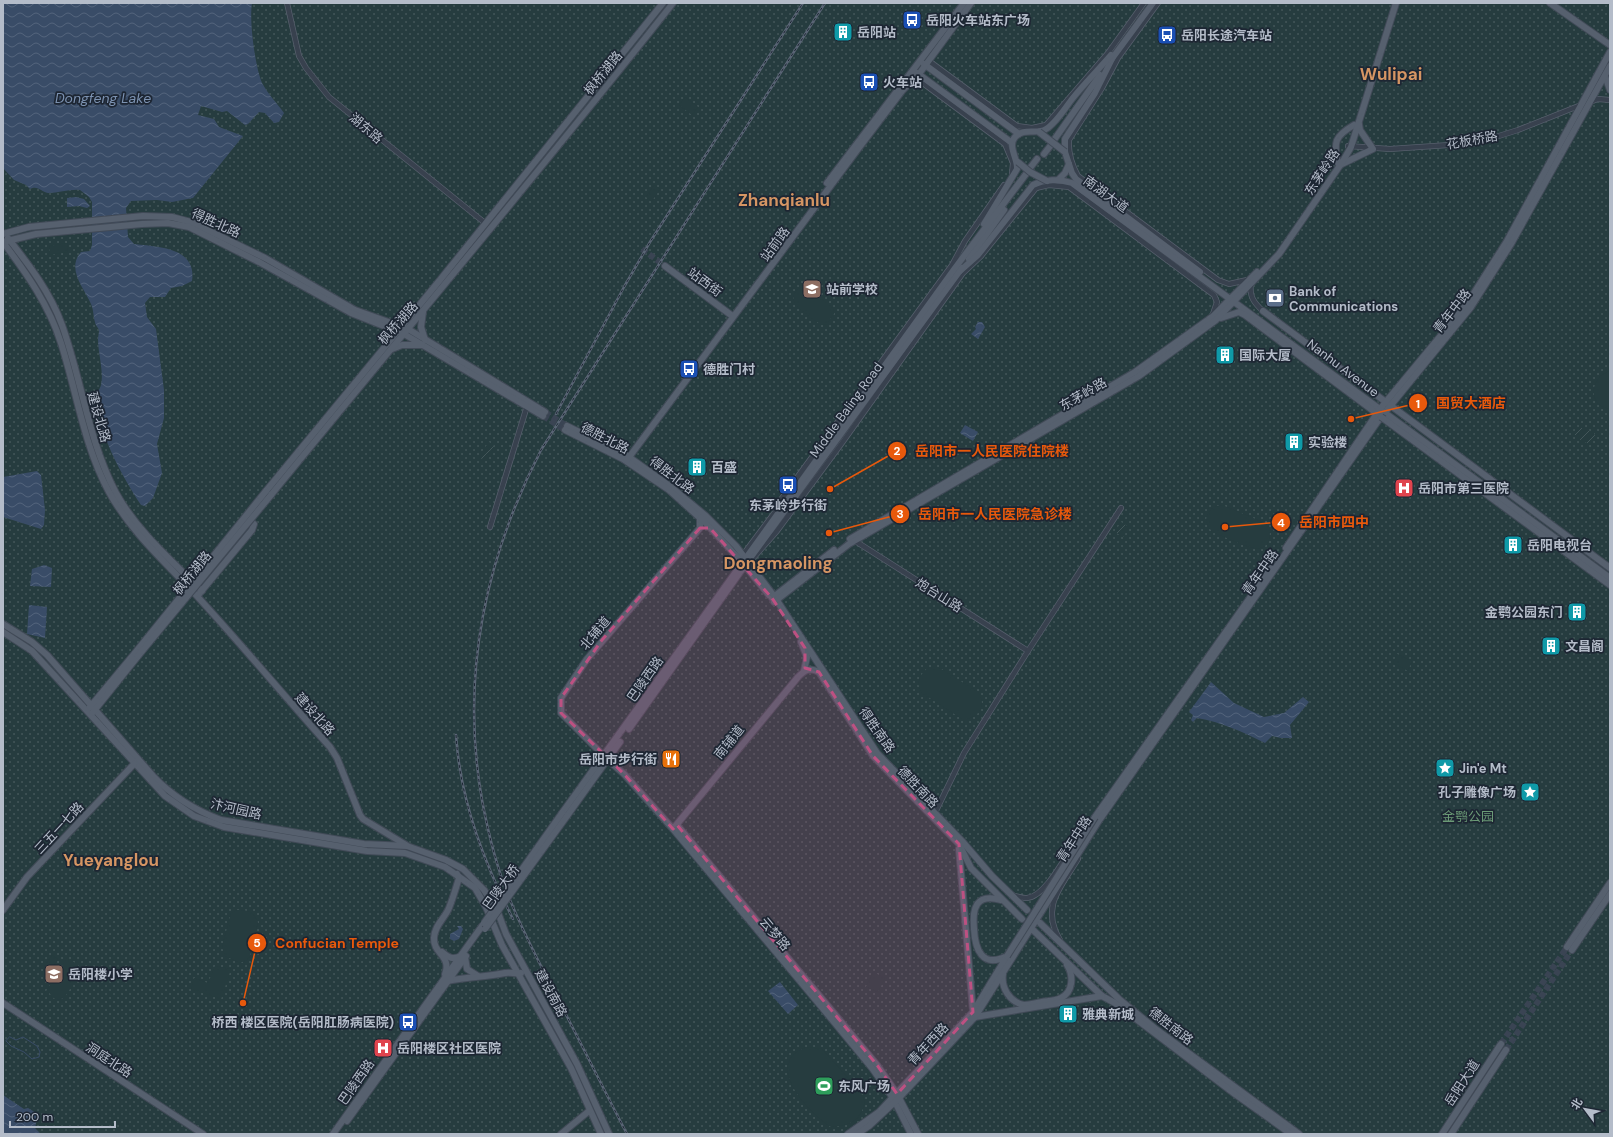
<svg xmlns="http://www.w3.org/2000/svg" width="1613" height="1137" font-family="'DM Sans','Noto Sans SC',sans-serif">
	<defs>
		<pattern id="park-dots" width="8" height="8" patternUnits="userSpaceOnUse"><rect width="8" height="8" fill="#263c3f"/><path d="M2 2h.1M6 6h.1" fill="none" stroke="#435659" stroke-width="1.8" stroke-linecap="round"/></pattern>
		<pattern id="garden-furrows" width="10" height="10" patternUnits="userSpaceOnUse"><rect width="10" height="10" fill="#263c3f"/><path d="M-1 1l2-2M0 10L10 0M9 11l2-2" fill="none" stroke="#435659"/></pattern>
		<pattern id="water-waves" width="16" height="10" patternUnits="userSpaceOnUse"><rect width="16" height="10" fill="#394c67"/><path d="M0 5q4-4 8 0t8 0" fill="none" stroke="#53647b"/></pattern>
	</defs>
	<rect width="100%" height="100%" fill="#242f3e"/>
	<rect fill="url(#park-dots)" x="3" y="3" width="1607" height="1131"/>
	<g fill="url(#garden-furrows)">
		<polygon points="1579,427 1594,433 1596,439 1589,444 1576,438 1574,432"/>
		<polygon points="489,442 494,446 484,460 479,456"/>
		<polygon points="1121,522 1129,527 1123,537 1115,532"/>
	</g>
	<g fill="#263c3f">
		<polygon points="685,97 698,107 692,115 679,105"/>
		<polygon points="654,185 660,189 652,201 646,197"/>
		<polygon points="67,243 68,252 50,255 49,246"/>
		<path d="M800,287L806,288L833,308L834,314L826,325L820,324C808,314 781,302 800,287Z"/>
		<path d="M1610,371V409C1607,408 1603,407 1601,406C1587,395 1595,375 1610,371Z"/>
		<path d="M1222,505L1265,523L1270,529C1271,560 1246,546 1229,539C1224,536 1213,534 1210,529C1201,518 1210,506 1222,505Z"/>
		<polygon points="1397,654 1412,661 1408,671 1393,663"/>
		<path d="M929,667H938L978,692C988,706 977,720 962,719L922,693C915,683 920,674 929,667Z"/>
		<path d="M237,910C248,910 253,911 258,922L250,956L247,960L240,963L225,956L222,947L231,913Z"/>
		<polygon points="52,955 58,959 50,971 44,967"/>
		<polygon points="67,958 69,960 68,962 74,962 80,967 80,974 64,998 57,1000 52,997 49,992 47,994 45,993"/>
		<polygon points="215,966 231,969 221,999 191,989 194,978 208,983"/>
		<polygon points="873,972 885,978 878,992 866,987"/>
		<path d="M807,1047L822,1049L860,1091L865,1102C860,1122 850,1125 831,1127C808,1113 761,1062 807,1047Z"/>
	</g>
	<g fill="url(#water-waves)">
		<path d="M3,3H252C249,21 255,66 262,83C268,94 277,103 284,113L279,122L274,123L265,113L259,112L248,124L245,125L227,111L222,112L201,106L198,115L214,119L219,127L243,136L193,198L172,202L157,200L131,201L126,208L128,237L134,244C158,247 197,247 192,281L182,286L171,288L165,297H150L145,303L147,317L156,329L164,390V418L157,444L162,473L153,498L145,506L141,505C122,476 97,432 97,396C97,392 100,389 101,385C104,372 98,353 98,339C98,337 99,333 99,330C98,327 95,325 95,322C93,316 94,311 91,304C84,288 66,269 81,252L90,251L92,245V202L89,197L80,190C70,189 59,193 48,193C41,192 38,185 30,189L26,185L14,180L3,168Z"/>
		<polygon points="76,197 84,199 90,206 87,208 79,206 67,207 67,198"/>
		<polygon points="978,322 982,322 985,327 978,339 971,334 976,329 975,327"/>
		<polygon points="965,425 978,432 973,441 960,433"/>
		<polygon points="37,471 41,475 45,510 44,525 41,529 3,517 3,477"/>
		<polygon points="44,565 52,568 51,587 30,586 32,569"/>
		<polygon points="29,605 47,607 45,638 27,634"/>
		<path d="M1211,682L1234,703L1264,717L1284,713L1303,697L1309,702L1290,725L1292,738H1281L1272,736L1265,743C1243,732 1221,722 1197,718L1193,722L1191,720L1193,715L1189,712Z"/>
		<polygon points="457,926 461,926 463,929 459,939 454,941 450,939 450,934 459,929"/>
		<polygon points="780,982 798,1005 788,1014 768,991"/>
		<polygon points="3,1095 24,1109 28,1108 38,1114 35,1128 41,1134 3,1134"/>
	</g>
	<g fill="none" stroke-linecap="round" stroke-linejoin="round">
		<polygon stroke="#394c67" stroke-width="1" points="10,1037 16,1040 23,1037 37,1046 40,1052 39,1057 32,1059 24,1052 11,1046 6,1041"/>
		<g stroke="#3a4453" stroke-width="6" stroke-dasharray="6 3" stroke-linecap="butt">
			<polyline points="642,249 665,266"/>
			<polyline points="545,412 567,426"/>
			<polyline points="543,416 565,430"/>
			<polyline points="1501,1044 1567,947"/>
			<polyline points="1506,1050 1572,950"/>
		</g>
		<defs>
			<g id="minor">
				<polyline points="287,3 299,56 306,68 329,97 485,223"/>
				<path d="M1158,3L1118,58L1102,88L1069,140C1068,153 1072,165 1078,176L1218,280L1229,284L1247,280"/>
				<polyline points="929,61 1017,126 1032,128 1046,125 1108,53 1144,3"/>
				<polyline points="916,78 1005,144 1013,163 1012,174"/>
				<polyline points="1590,102 1598,99 1610,100"/>
				<polyline points="1348,146 1390,149 1449,145 1486,140 1518,130 1581,105"/>
				<path d="M1251,284C1249,296 1254,303 1263,311"/>
				<polyline points="490,527 527,406"/>
				<polyline points="852,539 1028,651"/>
				<polyline points="742,556 775,512 777,505 952,265 965,241 1004,185"/>
				<polyline points="748,564 777,531 842,443 963,273 981,256 1036,188 1049,185 1069,187 1214,295 1217,302 1213,314"/>
				<polyline points="935,813 964,753 1028,651 1121,508"/>
				<path d="M1011,895C1016,896 1022,898 1027,898C1049,896 1071,843 1086,827"/>
				<path d="M1060,940C1040,907 1061,887 1078,859"/>
			</g>
			<g id="major">
				<polyline points="1550,3 1610,45"/>
				<polyline points="1113,57 1095,93 1065,139 1065,152 1072,173 1076,179 1200,272"/>
				<polyline points="1111,60 1153,3"/>
				<polyline points="924,64 1019,134"/>
				<polyline points="917,73 1012,143"/>
				<polyline points="1605,76 1610,90"/>
				<polyline points="1054,140 1100,75"/>
				<polyline points="1044,154 1051,145"/>
				<path d="M1338,163C1333,142 1335,136 1354,125"/>
				<polyline points="1340,165 1373,149 1360,130 1359,124"/>
				<polyline points="1030,168 1037,159"/>
				<polyline points="1058,180 1065,173 1069,164"/>
				<polyline points="827,183 964,3"/>
				<path d="M984,224L1017,169C1018,159 1007,146 1015,137C1024,127 1037,135 1046,129C1056,123 1065,108 1072,99C1084,84 1098,70 1111,55"/>
				<polyline points="3,234 29,227 143,216 172,217 191,222 265,258 355,310 408,329 545,412"/>
				<path d="M8,238C29,265 50,292 62,325C82,381 88,440 116,493C137,531 172,561 202,591"/>
				<path d="M3,242C27,274 49,305 61,343C77,393 84,446 109,492C131,532 165,562 196,595C242,645 285,697 330,747L337,758L360,815L363,819L406,845"/>
				<polyline points="3,242 36,234 142,224 168,223 189,227 259,262 351,313 404,334 543,416"/>
				<polyline points="969,259 1004,210"/>
				<polyline points="665,266 731,315"/>
				<path d="M960,271L978,255L1033,185C1045,179 1060,179 1072,183L1610,578"/>
				<polyline points="1263,311 1610,568"/>
				<polyline points="423,312 421,327 425,340"/>
				<polyline points="1221,318 1239,312 1245,315 1379,415"/>
				<polyline points="392,349 402,345 422,345"/>
				<polyline points="1384,419 1610,585"/>
				<polyline points="567,426 626,455 671,487 706,516 736,546 774,596 877,753 962,841 992,876 1027,910"/>
				<polyline points="565,430 623,459 669,490 700,518 700,528 587,659 561,698 561,713 608,760 624,774 673,829 820,1005 872,1068 893,1098 911,1134"/>
				<polyline points="627,460 855,153 902,91 919,74 971,3"/>
				<polyline points="266,491 440,280 663,3"/>
				<path d="M271,495C405,331 542,169 673,3"/>
				<polyline points="701,518 742,562 769,595"/>
				<polyline points="850,539 1135,372 1212,317 1257,272"/>
				<polyline points="1286,548 1380,409 1467,304 1507,241 1610,52"/>
				<polyline points="199,594 252,530 254,524 249,520"/>
				<polyline points="772,598 834,550"/>
				<polyline points="774,602 849,544 1139,376 1216,320 1279,254 1343,161 1351,147 1396,3"/>
				<path d="M3,624L32,642L47,655L153,776C173,797 194,810 221,820L364,844L407,846L446,860L463,869L484,890L497,910L506,934L577,1064L609,1134"/>
				<polyline points="3,632 32,651 165,796 194,816 224,827 367,851 405,853 445,867 475,888 486,907 502,945 571,1068 601,1134"/>
				<polyline points="801,642 807,657 804,671"/>
				<polyline points="90,707 135,653"/>
				<polyline points="93,712 138,656"/>
				<polyline points="629,729 748,561 962,268"/>
				<polyline points="562,813 955,268 1026,174"/>
				<polyline points="567,816 620,742"/>
				<polyline points="1095,817 1271,568"/>
				<polyline points="677,825 877,1065 897,1094 918,1134"/>
				<path d="M673,829L798,677C805,670 809,667 819,672L873,756L959,844L971,868L1022,919"/>
				<polyline points="959,849 973,1011"/>
				<path d="M1001,900C976,893 972,908 974,929C975,949 982,969 1007,956"/>
				<polyline points="3,910 27,877 134,764"/>
				<polyline points="1040,923 1119,999 1157,1030 1299,1134"/>
				<polyline points="1033,930 1102,996 1115,1003 1235,1094 1291,1134"/>
				<polyline points="1567,947 1610,883"/>
				<polyline points="1572,950 1610,894"/>
				<path d="M442,952C449,958 453,960 461,956"/>
				<polyline points="465,957 467,969 478,976"/>
				<path d="M445,974C452,956 433,954 434,938C434,926 445,918 449,908C453,898 456,888 459,878L457,874"/>
				<path d="M1003,974C1001,987 1009,1002 1024,1005C1029,1005 1036,1003 1042,1002C1048,1001 1055,1001 1061,998C1073,992 1074,976 1067,965"/>
				<path d="M447,981C467,977 486,977 505,973C510,972 516,974 521,973"/>
				<polyline points="3,1003 203,1134"/>
				<polyline points="975,1017 1102,996"/>
				<polyline points="347,1121 466,956"/>
				<polyline points="333,1134 482,926"/>
				<polyline points="561,1134 589,1111"/>
				<polyline points="848,1134 879,1112 973,1012 1007,956"/>
				<polyline points="857,1134 869,1126 899,1098 975,1017 1098,822 1378,421 1471,307 1511,244 1610,66"/>
				<polyline points="1442,1134 1501,1044"/>
				<polyline points="1451,1134 1506,1050"/>
			</g>
		</defs>
		<use href="#minor" stroke="#565f6c" stroke-width="6"/>
		<use href="#major" stroke="#414a57" stroke-width="8"/>
		<use href="#minor" stroke="#38414e" stroke-width="4.5"/>
		<use href="#major" stroke="#56606e" stroke-width="6"/>
		<defs>
			<g id="rail">
				<polyline points="556,414 624,287 650,242 803,3"/>
				<path d="M456,735C460,800 483,861 513,919"/>
				<path d="M627,1134C605,1092 584,1049 562,1007C543,970 523,933 508,895C496,865 488,832 482,800C460,676 484,561 541,450L825,3"/>
			</g>
		</defs>
		<use href="#rail" stroke="#5a6575" stroke-width="2.5"/>
		<use href="#rail" stroke="#1d2633" stroke-width="1" stroke-dasharray="3" stroke-linecap="butt"/>
		<defs>
			<g id="major-bridge">
				<polyline points="1039,132 1065,152"/>
				<polyline points="1018,162 1030,172 1047,181"/>
				<polyline points="1381,417 1384,419"/>
				<polyline points="135,653 266,491"/>
				<polyline points="138,656 271,495"/>
				<polyline points="484,923 562,813"/>
				<polyline points="485,929 567,816"/>
				<polyline points="1007,956 1095,817"/>
			</g>
		</defs>
		<use href="#major-bridge" stroke="#414a57" stroke-width="8" stroke-linecap="butt"/>
		<use href="#major-bridge" stroke="#56606e" stroke-width="6"/>
	</g>
	<path fill="#bd5182" fill-opacity="0.2" stroke="#bd5182" stroke-width="3" stroke-dasharray="8 5" stroke-linejoin="round" d="M700,528H710L772,598L805,648V668L819,672L873,756L959,844L973,1012L897,1094L877,1065L677,825L673,829L624,774L561,713V698L602,640Z"/>
	<defs>
		<symbol id="bus-square" viewBox="-11 -11 22 22"><rect x="-9" y="-9" width="18" height="18" rx="4" fill="#1a4fb4" stroke="#1d2633"/><path d="M-5-6H5V4H4V6H2V4H-2V6H-4V4H-5ZM-3.5-4V0h7V-4ZM-3.5 1.2v1.5H-2V1.2ZM2 1.2v1.5H3.5V1.2Z" fill="#fff"/></symbol>
		<symbol id="building-square" viewBox="-11 -11 22 22"><rect x="-9" y="-9" width="18" height="18" rx="4" fill="#0f9aa8" stroke="#1d2633"/><path d="M-4-6H4V6H1V3H-1V6H-4ZM-2.5-4.3h1.7v1.8h-1.7ZM.8-4.3h1.7v1.8H.8ZM-2.5-1h1.7V.8h-1.7ZM.8-1h1.7V.8H.8Z" fill="#fff"/></symbol>
		<symbol id="school-square" viewBox="-11 -11 22 22"><rect x="-9" y="-9" width="18" height="18" rx="4" fill="#8d6e63" stroke="#1d2633"/><path d="M0-5L7-2L0 1L-7-2ZM-4 1L0 2.5L4 1V4Q0 6-4 4Z" fill="#fff"/></symbol>
		<symbol id="bank-square" viewBox="-11 -11 22 22"><rect x="-9" y="-9" width="18" height="18" rx="4" fill="#5c6f8a" stroke="#1d2633"/><path d="M-6-4H6V4H-6ZM0-2.3a2.3 2.3 0 1 0 0 4.6a2.3 2.3 0 1 0 0-4.6Z" fill="#fff"/></symbol>
		<symbol id="hospital-square" viewBox="-11 -11 22 22"><rect x="-9" y="-9" width="18" height="18" rx="4" fill="#e0444e" stroke="#1d2633"/><path d="M-5-5h3v3.5h4V-5h3V5h-3V1.5h-4V5h-3Z" fill="#fff"/></symbol>
		<symbol id="restaurant-square" viewBox="-11 -11 22 22"><rect x="-9" y="-9" width="18" height="18" rx="4" fill="#e8710a" stroke="#1d2633"/><path d="M-5-6h1v4h1v-4h1v4h1v-4h1v5L-1.5 .5V6h-2V.5L-5-1ZM5-6V6H3V1.5H1.5Q1.5-4 5-6Z" fill="#fff"/></symbol>
		<symbol id="sight-square" viewBox="-11 -11 22 22"><rect x="-9" y="-9" width="18" height="18" rx="4" fill="#0f9aa8" stroke="#1d2633"/><path d="M0-6L1.8-2.2L6-1.7L2.9 1.2L3.7 5.4L0 3.3L-3.7 5.4L-2.9 1.2L-6-1.7L-1.8-2.2Z" fill="#fff"/></symbol>
		<symbol id="stadium-square" viewBox="-11 -11 22 22"><rect x="-9" y="-9" width="18" height="18" rx="4" fill="#2e9e5b" stroke="#1d2633"/><path d="M0-5a6.5 5 0 1 0 0 10a6.5 5 0 1 0 0-10ZM-3.5-1.8h7v3.6h-7Z" fill="#fff"/></symbol>
	</defs>
	<g fill-rule="evenodd">
		<use href="#bus-square" x="901" y="9" width="22" height="22"/>
		<use href="#building-square" x="832" y="21" width="22" height="22"/>
		<use href="#bus-square" x="1156" y="24" width="22" height="22"/>
		<use href="#bus-square" x="858" y="71" width="22" height="22"/>
		<use href="#school-square" x="801" y="278" width="22" height="22"/>
		<use href="#bank-square" x="1264" y="287" width="22" height="22"/>
		<use href="#building-square" x="1214" y="344" width="22" height="22"/>
		<use href="#bus-square" x="678" y="358" width="22" height="22"/>
		<use href="#building-square" x="1283" y="431" width="22" height="22"/>
		<use href="#building-square" x="686" y="456" width="22" height="22"/>
		<use href="#bus-square" x="777" y="474" width="22" height="22"/>
		<use href="#hospital-square" x="1393" y="477" width="22" height="22"/>
		<use href="#building-square" x="1502" y="534" width="22" height="22"/>
		<use href="#building-square" x="1566" y="601" width="22" height="22"/>
		<use href="#building-square" x="1540" y="635" width="22" height="22"/>
		<use href="#restaurant-square" x="660" y="748" width="22" height="22"/>
		<use href="#sight-square" x="1434" y="757" width="22" height="22"/>
		<use href="#sight-square" x="1519" y="781" width="22" height="22"/>
		<use href="#school-square" x="43" y="963" width="22" height="22"/>
		<use href="#building-square" x="1057" y="1003" width="22" height="22"/>
		<use href="#bus-square" x="397" y="1011" width="22" height="22"/>
		<use href="#hospital-square" x="372" y="1037" width="22" height="22"/>
		<use href="#stadium-square" x="813" y="1075" width="22" height="22"/>
	</g>
	<g text-anchor="middle" dominant-baseline="central" stroke-width="3.5" stroke-linejoin="round" paint-order="stroke">
		<g font-size="13" font-weight="bold" fill="#b4bcc9" stroke="#1d2633" text-anchor="start">
			<text x="926" y="20">岳阳火车站东广场</text>
			<text x="857" y="32">岳阳站</text>
			<text x="1181" y="35">岳阳长途汽车站</text>
			<text x="883" y="82">火车站</text>
			<text x="826" y="289">站前学校</text>
			<text x="1289" y="291">Bank of<tspan x="1289" dy="15">Communications</tspan></text>
			<text x="1239" y="355">国际大厦</text>
			<text x="703" y="369">德胜门村</text>
			<text x="1308" y="442">实验楼</text>
			<text x="711" y="467">百盛</text>
			<text x="1418" y="488">岳阳市第三医院</text>
			<text x="788" y="505" text-anchor="middle">东茅岭步行街</text>
			<text x="1527" y="545">岳阳电视台</text>
			<text x="1563" y="612" text-anchor="end">金鹗公园东门</text>
			<text x="1565" y="646">文昌阁</text>
			<text x="657" y="759" text-anchor="end">岳阳市步行街</text>
			<text x="1459" y="768">Jin'e Mt</text>
			<text x="1516" y="792" text-anchor="end">孔子雕像广场</text>
			<text x="68" y="974">岳阳楼小学</text>
			<text x="1082" y="1014">雅典新城</text>
			<text x="394" y="1022" text-anchor="end">桥西 楼区医院(岳阳肛肠病医院)</text>
			<text x="397" y="1048">岳阳楼区社区医院</text>
			<text x="838" y="1086">东风广场</text>
		</g>
		<g font-size="13" fill="#b4bcc9" stroke="#1d2633">
			<text transform="translate(603 73) rotate(-51)">枫桥湖路</text>
			<text transform="translate(366 128) rotate(40)">湖东路</text>
			<text transform="translate(1472 140) rotate(-10)">花板桥路</text>
			<text transform="translate(1322 172) rotate(-57)">东茅岭路</text>
			<text transform="translate(1106 194) rotate(36)">南湖大道</text>
			<text transform="translate(216 223) rotate(24)">得胜北路</text>
			<text transform="translate(775 244) rotate(-54)">站前路</text>
			<text transform="translate(705 282) rotate(36)">站西街</text>
			<text transform="translate(1452 311) rotate(-52)">青年中路</text>
			<text transform="translate(398 323) rotate(-49)">枫桥湖路</text>
			<text transform="translate(1343 368) rotate(37)">Nanhu Avenue</text>
			<text transform="translate(1083 394) rotate(-30)">东茅岭路</text>
			<text transform="translate(846 410) rotate(-54)">Middle Baling Road</text>
			<text transform="translate(99 417) rotate(74)">建设北路</text>
			<text transform="translate(605 438) rotate(27)">德胜北路</text>
			<text transform="translate(672 475) rotate(37)">得胜北路</text>
			<text transform="translate(1260 572) rotate(-55)">青年中路</text>
			<text transform="translate(192 573) rotate(-51)">枫桥湖路</text>
			<text transform="translate(939 595) rotate(32)">炮台山路</text>
			<text transform="translate(595 633) rotate(-50)">北辅道</text>
			<text transform="translate(645 679) rotate(-55)">巴陵西路</text>
			<text transform="translate(315 714) rotate(48)">建设北路</text>
			<text transform="translate(877 730) rotate(55)">得胜南路</text>
			<text transform="translate(729 742) rotate(-51)">南辅道</text>
			<text transform="translate(918 787) rotate(46)">德胜南路</text>
			<text transform="translate(236 809) rotate(13)">汴河园路</text>
			<text transform="translate(59 828) rotate(-47)">三五一七路</text>
			<text transform="translate(1074 839) rotate(-57)">青年中路</text>
			<text transform="translate(501 887) rotate(-54)">巴陵大桥</text>
			<text transform="translate(775 934) rotate(50)">云梦路</text>
			<text transform="translate(551 993) rotate(62)">建设南路</text>
			<text transform="translate(1171 1026) rotate(38)">德胜南路</text>
			<text transform="translate(928 1044) rotate(-47)">青年西路</text>
			<text transform="translate(109 1060) rotate(33)">洞庭北路</text>
			<text transform="translate(356 1082) rotate(-55)">巴陵西路</text>
			<text transform="translate(1462 1083) rotate(-57)">岳阳大道</text>
		</g>
		<g font-size="13" fill="#6b9a76" stroke="#1d2633">
			<text x="1468" y="816">金鹗公园</text>
		</g>
		<g font-size="14" font-style="italic" fill="#7c92b1" stroke="#1d2633">
			<text x="103" y="98">Dongfeng Lake</text>
		</g>
		<g font-size="17" font-weight="bold" fill="#d59563" stroke="#1d2633">
			<text x="1391" y="74">Wulipai</text>
			<text x="784" y="200">Zhanqianlu</text>
			<text x="778" y="563">Dongmaoling</text>
			<text x="111" y="860">Yueyanglou</text>
		</g>
	</g>
	<path fill="none" stroke="#e8590c" stroke-width="1.5" d="M1351 419L1418 403M830 489L897 451M829 533L900 514M1225 527L1281 522M243 1003L257 943"/>
	<g fill="#e8590c" stroke="#1d2633" stroke-width="1.5">
		<circle cx="1351" cy="419" r="4"/>
		<circle cx="830" cy="489" r="4"/>
		<circle cx="829" cy="533" r="4"/>
		<circle cx="1225" cy="527" r="4"/>
		<circle cx="243" cy="1003" r="4"/>
		<circle cx="1418" cy="403" r="10"/>
		<circle cx="897" cy="451" r="10"/>
		<circle cx="900" cy="514" r="10"/>
		<circle cx="1281" cy="522" r="10"/>
		<circle cx="257" cy="943" r="10"/>
	</g>
	<g font-size="12" text-anchor="middle" font-weight="bold" fill="#fff">
		<text x="1418" y="408">1</text>
		<text x="897" y="455">2</text>
		<text x="900" y="518">3</text>
		<text x="1281" y="527">4</text>
		<text x="257" y="947">5</text>
	</g>
	<g font-size="14" text-anchor="middle" font-weight="bold" fill="#e8590c" stroke="#1d2633" stroke-width="3.5" stroke-linejoin="round" paint-order="stroke">
		<text x="1471" y="408">国贸大酒店</text>
		<text x="992" y="456">岳阳市一人民医院住院楼</text>
		<text x="995" y="519">岳阳市一人民医院急诊楼</text>
		<text x="1334" y="527">岳阳市四中</text>
		<text x="337" y="948">Confucian Temple</text>
	</g>
	<rect width="1613" height="1137" fill="none" stroke="#b4bcc9" stroke-width="8"/>
	<g transform="translate(1585 1109) rotate(302)" stroke="#1d2633" stroke-width="3" paint-order="stroke">
	<path d="M0-3L7 15L0 10L-7 15Z" fill="#b4bcc9"/>
	<text y="-6" font-size="11" font-weight="bold" text-anchor="middle" fill="#b4bcc9">北</text>
	</g>
	<path d="M10 1121v6h105v-6" fill="none" stroke="#b4bcc9" stroke-width="2"/>
	<text x="16" y="1121" font-size="12" fill="#b4bcc9" stroke="#1d2633" stroke-width="3" paint-order="stroke">200 m</text>
</svg>
